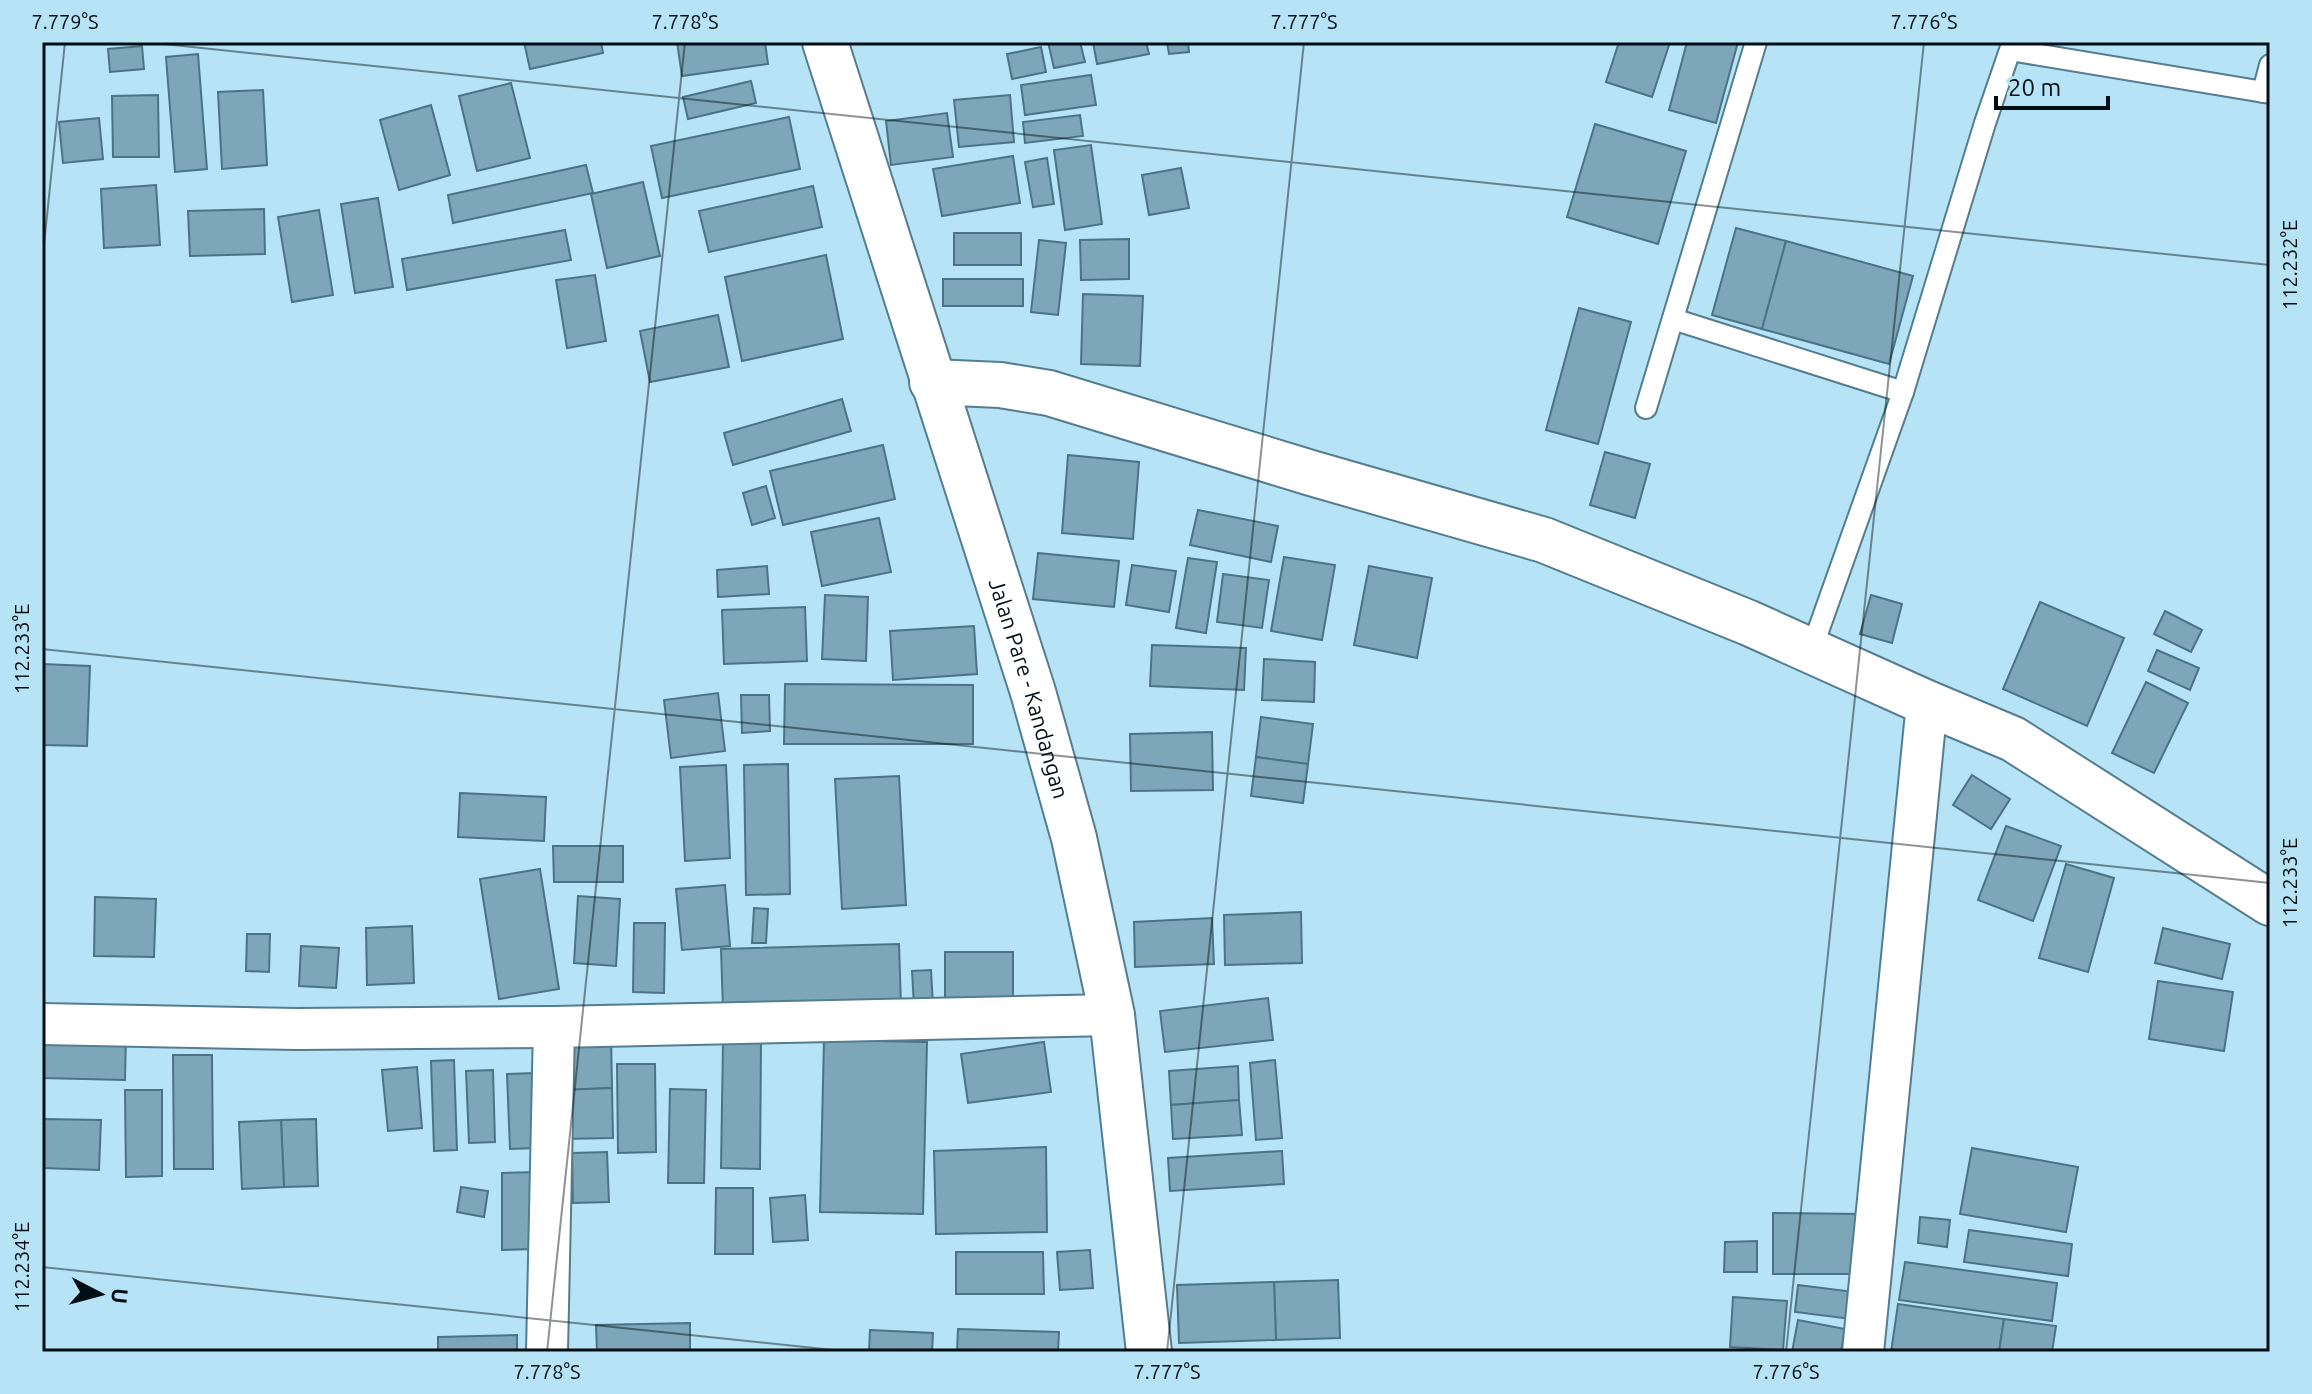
<svg xmlns="http://www.w3.org/2000/svg" width="2312" height="1394" font-family="Ubuntu,sans-serif">
	<rect width="100%" height="100%" fill="#b7e3f6"/>
	<g fill="#7da7b9" stroke="#4b7385" stroke-width="2">
		<polygon points="524,42 601,42 603,53 530,69"/>
		<polygon points="677,42 765,42 768,64 682,76"/>
		<polygon points="1048,42 1080,42 1085,62 1054,68"/>
		<polygon points="1093,42 1146,42 1149,54 1097,64"/>
		<polygon points="1167,42 1188,42 1189,52 1169,54"/>
		<polygon points="1619,42 1670,42 1652,97 1606,82"/>
		<polygon points="1687,42 1738,42 1716,123 1669,110"/>
		<polygon points="142,46 144,69 110,72 108,49"/>
		<polygon points="1041,47 1046,72 1012,79 1007,54"/>
		<polygon points="198,54 207,169 175,172 166,57"/>
		<polygon points="1091,75 1096,105 1025,115 1021,85"/>
		<polygon points="751,81 756,103 688,119 683,97"/>
		<polygon points="511,83 530,158 477,171 459,96"/>
		<polygon points="263,90 267,165 222,169 218,92"/>
		<polygon points="158,95 159,157 113,157 112,96"/>
		<polygon points="1010,95 1014,142 959,147 954,100"/>
		<polygon points="431,105 450,175 399,190 380,120"/>
		<polygon points="947,113 953,157 891,165 886,121"/>
		<polygon points="1080,115 1083,136 1025,143 1023,122"/>
		<polygon points="789,117 800,169 662,198 651,146"/>
		<polygon points="99,118 103,159 63,163 59,122"/>
		<polygon points="1595,124 1686,151 1658,244 1567,217"/>
		<polygon points="1091,145 1102,224 1065,230 1054,150"/>
		<polygon points="1013,156 1020,203 942,216 933,169"/>
		<polygon points="1047,158 1054,204 1033,207 1025,162"/>
		<polygon points="586,165 593,193 453,223 448,195"/>
		<polygon points="1181,168 1189,208 1149,215 1142,175"/>
		<polygon points="643,182 660,256 607,268 591,194"/>
		<polygon points="156,185 160,245 104,248 101,189"/>
		<polygon points="813,186 822,227 709,252 699,211"/>
		<polygon points="378,198 393,287 355,293 341,204"/>
		<polygon points="264,209 265,254 190,256 188,211"/>
		<polygon points="319,210 333,295 292,302 278,217"/>
		<polygon points="1736,228 1786,241 1762,329 1712,315"/>
		<polygon points="565,230 571,260 407,290 402,259"/>
		<rect x="954" y="233" width="67" height="32"/>
		<polygon points="1129,239 1129,279 1081,280 1080,240"/>
		<polygon points="1039,240 1066,243 1058,315 1031,312"/>
		<polygon points="1786,241 1913,276 1889,364 1762,329"/>
		<polygon points="826,255 843,339 742,361 725,277"/>
		<polygon points="595,275 606,341 567,348 556,280"/>
		<rect x="943" y="279" width="80" height="27"/>
		<polygon points="1083,294 1143,296 1140,366 1081,364"/>
		<polygon points="1579,308 1631,322 1598,444 1546,430"/>
		<polygon points="718,315 729,367 650,382 640,331"/>
		<polygon points="842,399 851,431 733,465 724,433"/>
		<polygon points="883,445 895,499 783,525 770,471"/>
		<polygon points="1605,452 1650,464 1635,518 1590,505"/>
		<polygon points="1068,455 1139,462 1133,539 1062,533"/>
		<polygon points="766,486 775,518 752,525 743,493"/>
		<polygon points="1198,510 1278,526 1271,562 1190,545"/>
		<polygon points="879,518 891,572 822,586 811,532"/>
		<polygon points="1038,553 1119,561 1114,607 1033,599"/>
		<polygon points="1284,557 1335,565 1322,640 1271,631"/>
		<polygon points="1188,558 1217,562 1206,633 1176,628"/>
		<polygon points="1132,565 1176,571 1169,612 1126,605"/>
		<polygon points="767,566 769,594 718,597 717,570"/>
		<polygon points="1369,566 1432,578 1417,658 1354,645"/>
		<polygon points="1223,574 1269,580 1262,628 1217,622"/>
		<polygon points="825,595 868,597 866,661 822,659"/>
		<polygon points="1871,595 1902,604 1892,643 1860,634"/>
		<polygon points="2040,602 2124,638 2087,726 2003,689"/>
		<polygon points="805,607 807,661 724,664 722,610"/>
		<polygon points="2165,611 2202,630 2191,652 2154,634"/>
		<polygon points="974,626 977,674 893,680 890,631"/>
		<polygon points="1152,645 1246,648 1244,690 1150,686"/>
		<polygon points="2157,650 2199,668 2190,690 2148,671"/>
		<polygon points="1264,659 1315,662 1314,702 1262,700"/>
		<polygon points="42,664 90,666 87,746 42,745"/>
		<polygon points="2146,682 2188,703 2154,773 2112,753"/>
		<polygon points="785,684 973,685 973,744 784,744"/>
		<polygon points="718,693 725,751 671,758 664,700"/>
		<polygon points="741,695 769,695 770,731 742,733"/>
		<polygon points="1261,717 1313,724 1308,764 1256,757"/>
		<polygon points="1212,732 1213,790 1131,791 1130,734"/>
		<polygon points="1256,757 1308,764 1303,803 1251,796"/>
		<polygon points="788,764 790,894 746,895 744,765"/>
		<polygon points="726,765 730,858 685,861 680,767"/>
		<polygon points="1972,775 2010,799 1991,829 1953,805"/>
		<polygon points="899,776 906,905 842,909 835,779"/>
		<polygon points="460,793 546,797 544,841 458,837"/>
		<polygon points="2006,826 2061,846 2033,921 1978,900"/>
		<polygon points="553,846 623,846 623,882 554,882"/>
		<polygon points="2066,864 2114,878 2088,972 2039,958"/>
		<polygon points="540,869 559,989 499,999 480,879"/>
		<polygon points="725,885 730,946 682,950 676,889"/>
		<polygon points="578,896 620,899 616,966 574,963"/>
		<polygon points="95,897 156,899 154,957 94,956"/>
		<polygon points="754,908 768,909 766,943 752,943"/>
		<polygon points="1301,912 1302,963 1225,965 1224,915"/>
		<polygon points="1212,918 1214,964 1135,967 1134,922"/>
		<polygon points="634,923 665,923 664,993 633,992"/>
		<polygon points="412,926 414,983 367,985 366,928"/>
		<polygon points="2163,928 2230,944 2222,979 2155,963"/>
		<polygon points="247,934 270,934 269,972 246,971"/>
		<polygon points="899,944 901,1005 723,1010 721,949"/>
		<polygon points="301,946 339,948 336,988 299,986"/>
		<rect x="945" y="952" width="68" height="54"/>
		<polygon points="931,970 933,1006 914,1007 912,971"/>
		<polygon points="2158,981 2233,992 2224,1051 2149,1039"/>
		<polygon points="1268,998 1273,1040 1165,1052 1160,1011"/>
		<polygon points="42,1034 126,1036 125,1080 42,1078"/>
		<polygon points="611,1036 612,1088 560,1090 559,1037"/>
		<polygon points="824,1040 927,1042 923,1214 820,1212"/>
		<polygon points="723,1041 761,1041 760,1169 721,1168"/>
		<polygon points="1044,1042 1051,1092 968,1103 961,1054"/>
		<polygon points="173,1055 212,1055 213,1169 174,1169"/>
		<polygon points="454,1060 457,1150 434,1151 431,1061"/>
		<polygon points="1275,1060 1282,1138 1256,1140 1250,1063"/>
		<polygon points="617,1064 655,1064 656,1152 618,1153"/>
		<polygon points="1238,1066 1239,1100 1171,1105 1169,1071"/>
		<polygon points="417,1067 422,1128 388,1131 382,1070"/>
		<polygon points="493,1070 495,1142 469,1143 466,1071"/>
		<polygon points="534,1073 537,1148 510,1149 507,1074"/>
		<polygon points="612,1088 613,1138 562,1139 560,1090"/>
		<polygon points="670,1089 706,1090 704,1183 668,1183"/>
		<polygon points="125,1090 162,1090 162,1176 126,1177"/>
		<polygon points="1239,1100 1242,1135 1173,1139 1171,1105"/>
		<polygon points="42,1119 101,1120 99,1170 42,1168"/>
		<polygon points="316,1119 318,1186 284,1187 281,1120"/>
		<polygon points="281,1120 284,1187 242,1189 239,1122"/>
		<polygon points="1046,1147 1047,1232 936,1234 934,1151"/>
		<polygon points="1972,1148 2078,1167 2066,1232 1960,1214"/>
		<polygon points="1282,1151 1284,1184 1170,1191 1168,1158"/>
		<polygon points="607,1152 609,1202 573,1203 572,1153"/>
		<polygon points="536,1172 536,1249 502,1250 502,1173"/>
		<polygon points="461,1187 488,1191 484,1217 457,1212"/>
		<polygon points="716,1188 753,1188 753,1254 715,1254"/>
		<polygon points="805,1195 808,1240 773,1242 770,1198"/>
		<polygon points="1773,1213 1863,1214 1863,1274 1773,1274"/>
		<polygon points="1920,1217 1950,1220 1947,1247 1918,1243"/>
		<polygon points="1969,1230 2072,1244 2068,1276 1964,1262"/>
		<polygon points="1757,1241 1757,1272 1724,1272 1725,1242"/>
		<polygon points="1090,1250 1093,1288 1060,1290 1057,1252"/>
		<polygon points="956,1252 1043,1252 1044,1294 956,1294"/>
		<polygon points="1905,1262 2057,1283 2052,1321 1899,1300"/>
		<polygon points="1338,1280 1340,1338 1276,1340 1274,1282"/>
		<polygon points="1274,1282 1276,1340 1179,1343 1177,1285"/>
		<polygon points="1798,1285 1863,1293 1859,1320 1795,1312"/>
		<polygon points="1733,1297 1787,1301 1783,1350 1730,1347"/>
		<polygon points="1898,1304 2004,1319 1999,1352 1891,1352"/>
		<polygon points="2004,1319 2056,1326 2052,1352 1999,1352"/>
		<polygon points="1798,1320 1845,1329 1841,1352 1792,1352"/>
		<polygon points="690,1323 690,1352 597,1352 596,1325"/>
		<polygon points="958,1329 1059,1332 1058,1352 957,1352"/>
		<polygon points="870,1330 933,1333 932,1352 869,1352"/>
		<polygon points="517,1335 517,1352 438,1352 438,1337"/>
	</g>
	<g fill="none" stroke-linecap="round" stroke-linejoin="round">
		<defs>
			<g id="lane">
				<polyline points="2263,92 2270,65"/>
				<polyline points="1673,319 1903,392"/>
				<polyline points="1646,408 1756,42"/>
				<polyline points="1811,651 1903,392 1985,123 2010,50 2270,93"/>
			</g>
			<g id="street">
				<polyline points="42,1024 297,1029 554,1027"/>
				<polyline points="547,1352 554,1027 1112,1015"/>
				<polyline points="1863,1352 1927,703"/>
			</g>
			<polyline id="secondary" points="932,382 1000,385 1049,393 1311,473 1544,540 1749,623 1927,703 2013,739 2270,903"/>
			<g id="primary">
				<path id="s1" d="M825,42L1033,692L1074,838L1112,1015L1149,1352"/>
			</g>
		</defs>
		<use href="#lane" stroke="#547d8f" stroke-width="24"/>
		<use href="#street" stroke="#547d8f" stroke-width="44"/>
		<use href="#secondary" stroke="#547d8f" stroke-width="48"/>
		<use href="#primary" stroke="#547d8f" stroke-width="48"/>
		<use href="#lane" stroke="#fff" stroke-width="20"/>
		<use href="#street" stroke="#fff" stroke-width="40"/>
		<use href="#secondary" stroke="#fff" stroke-width="44"/>
		<use href="#primary" stroke="#fff" stroke-width="44"/>
	</g>
	<path fill="none" stroke="#010e15" stroke-width="2" stroke-opacity="0.45" d="M145,42L2270,265M42,264L65,42M42,649L2270,883M42,1267L852,1352M547,1352L685,42M1167,1352L1304,42M1786,1352L1924,42"/>
	<g text-anchor="middle" dominant-baseline="central" stroke-width="6" stroke-linejoin="round" paint-order="stroke">
		<g font-size="22" fill="#010e15" stroke="#b7e3f6">
			<text stroke="none"><textPath href="#s1" startOffset="678">Jalan Pare - Kandangan</textPath></text>
		</g>
	</g>
	<rect width="2312" height="1394" fill="none" stroke="#b7e3f6" stroke-width="88"/>
	<g transform="translate(100 1294) rotate(96)" stroke="#b7e3f6" stroke-width="6" paint-order="stroke">
	<path d="M0-6L14 30L0 20L-14 30Z" fill="#010e15"/>
	<text y="-12" font-size="22" font-weight="bold" text-anchor="middle" fill="#010e15">U</text>
	</g>
	<path d="M1996 96v12h112v-12" fill="none" stroke="#010e15" stroke-width="4"/>
	<text x="2008" y="96" font-size="24" fill="#010e15" stroke="#b7e3f6" stroke-width="6" paint-order="stroke">20 m</text>
	<rect x="44" y="44" width="2224" height="1306" fill="none" stroke="#010e15" stroke-width="3"/>
	<g font-size="20" text-anchor="middle" fill="#010e15">
		<text x="65" y="29">7.779°S</text>
		<text x="685" y="29">7.778°S</text>
		<text x="1304" y="29">7.777°S</text>
		<text x="1924" y="29">7.776°S</text>
		<text transform="translate(2290 265) rotate(-90)" y="7">112.232°E</text>
		<text transform="translate(22 649) rotate(-90)" y="7">112.233°E</text>
		<text transform="translate(2290 883) rotate(-90)" y="7">112.233°E</text>
		<text transform="translate(22 1267) rotate(-90)" y="7">112.234°E</text>
		<text x="547" y="1379">7.778°S</text>
		<text x="1167" y="1379">7.777°S</text>
		<text x="1786" y="1379">7.776°S</text>
	</g>
</svg>
